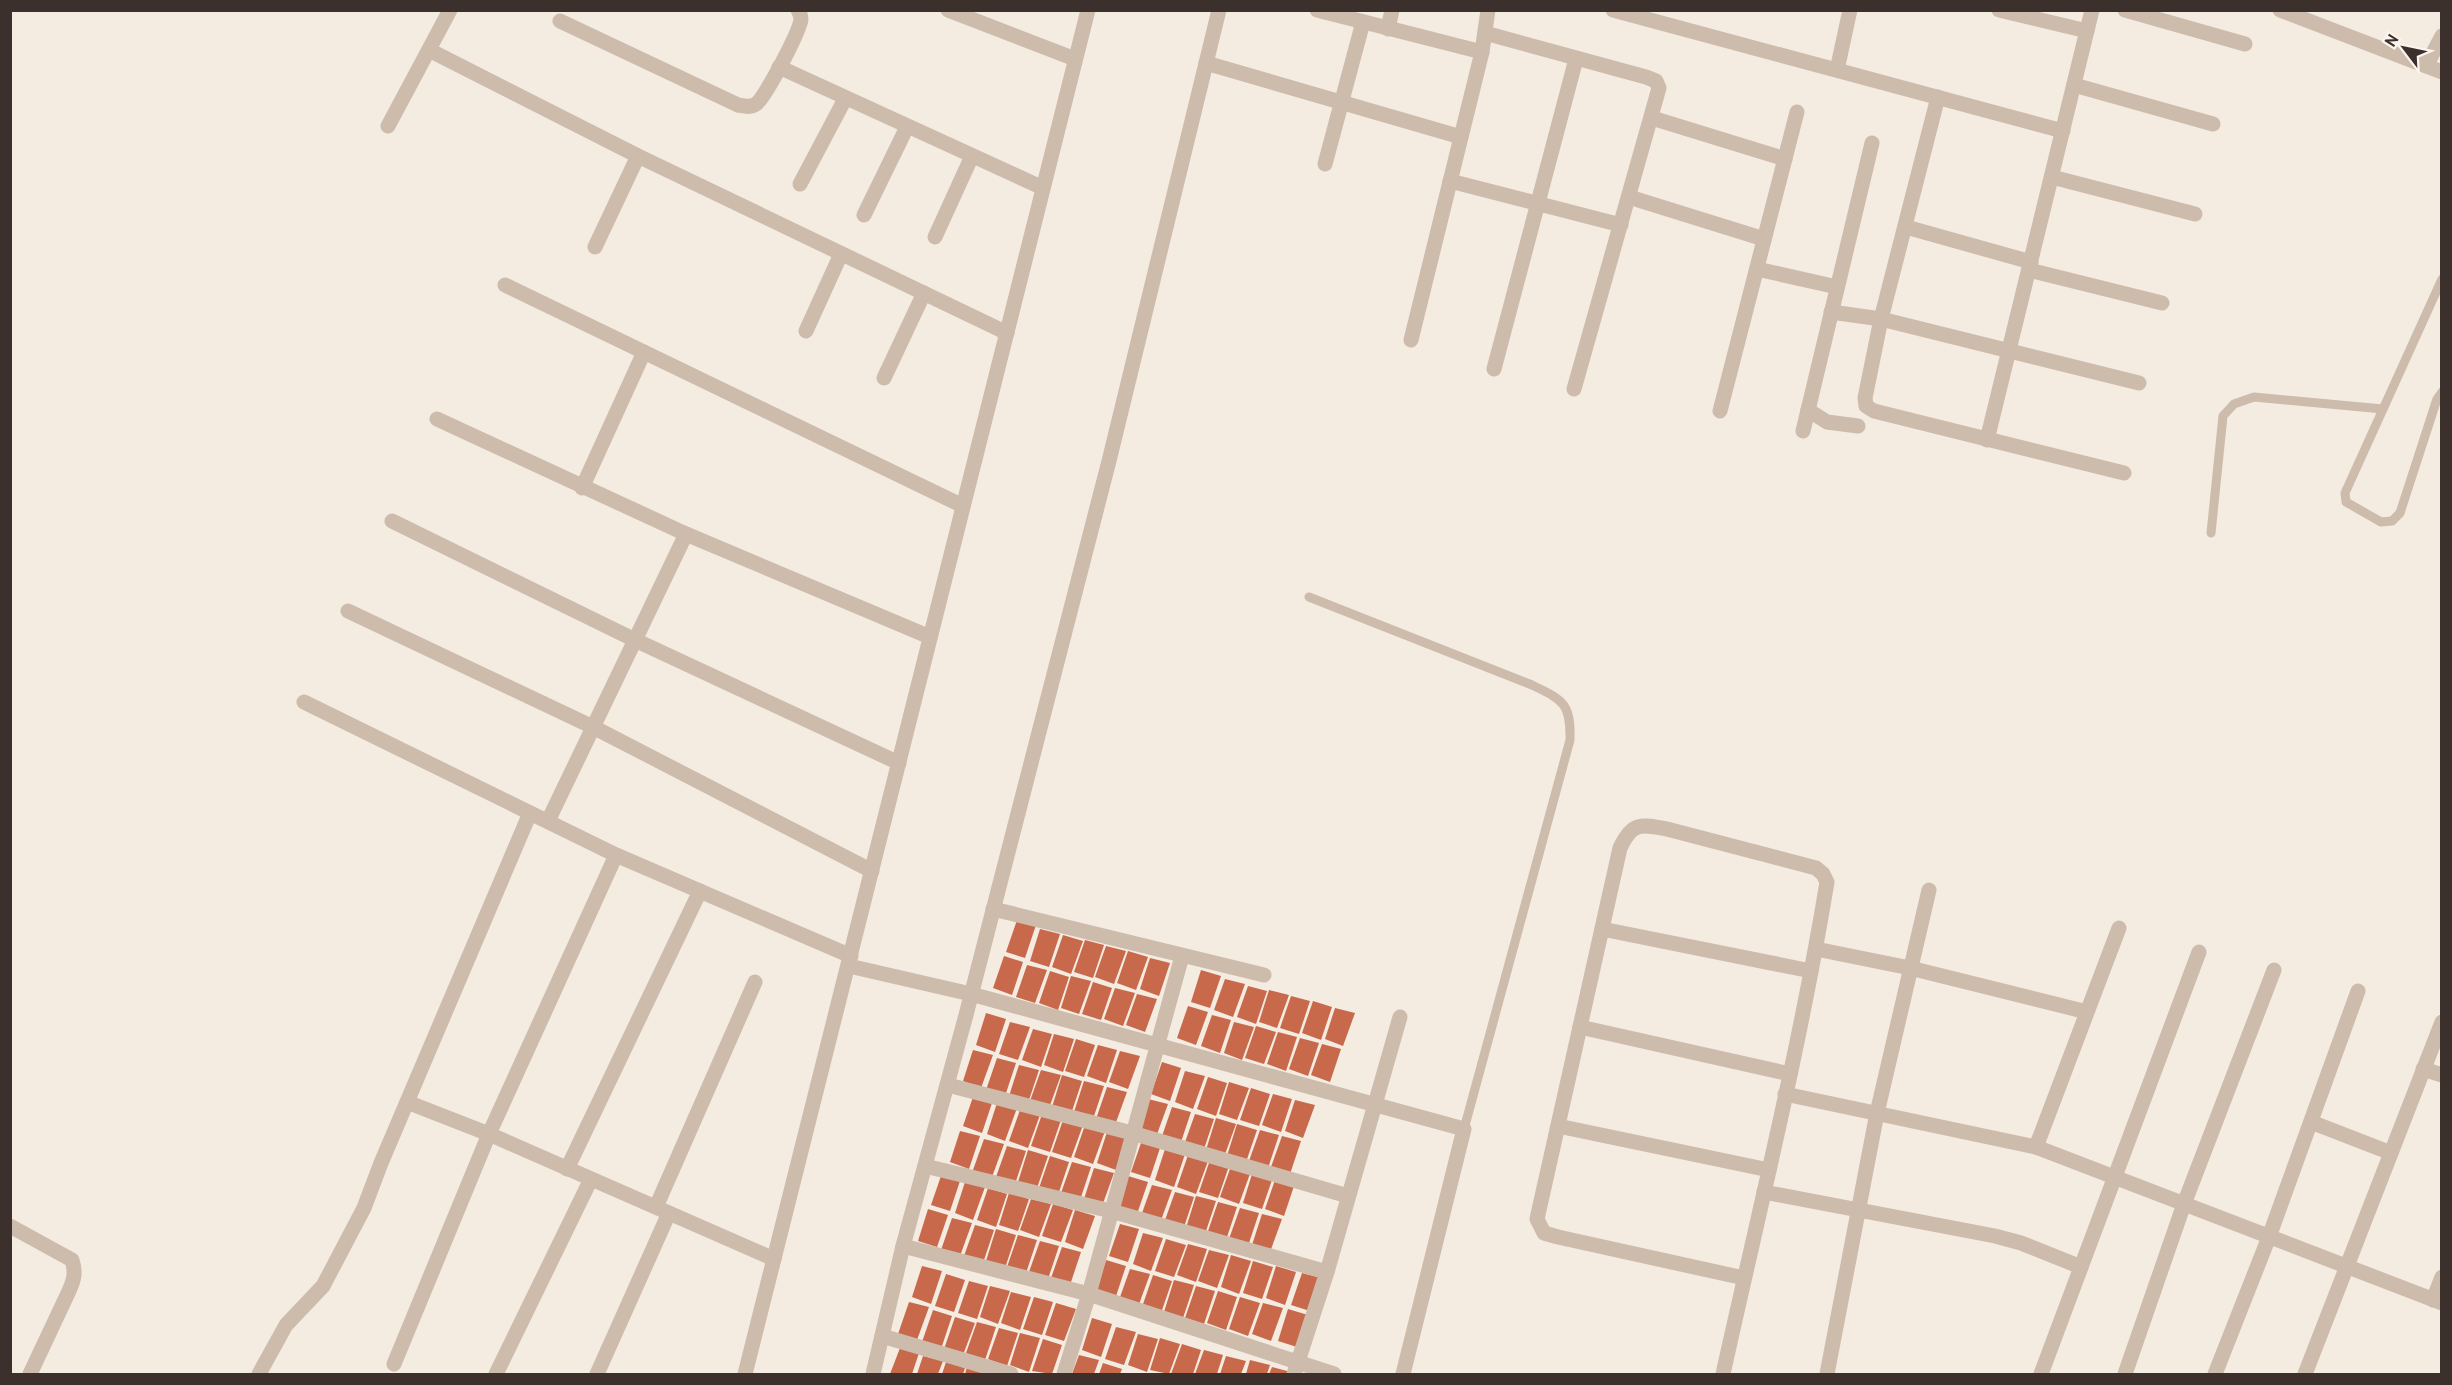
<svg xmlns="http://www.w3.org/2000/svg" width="2452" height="1385" font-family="'PT Sans',sans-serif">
	<rect width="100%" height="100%" fill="#f4ebe1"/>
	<g fill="#c8694b">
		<polygon points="1017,920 1036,925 1025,958 1006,952"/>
		<polygon points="1040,929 1060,934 1049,967 1030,961"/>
		<polygon points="1063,935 1083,941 1071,974 1052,967"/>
		<polygon points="1085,940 1104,945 1093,978 1074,972"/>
		<polygon points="1106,946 1126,951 1114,984 1095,977"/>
		<polygon points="1128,951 1148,957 1136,990 1117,983"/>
		<polygon points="1004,956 1023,962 1012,995 993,988"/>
		<polygon points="1150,958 1170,963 1159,996 1140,989"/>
		<polygon points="1027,965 1047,970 1035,1003 1016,997"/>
		<polygon points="1201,970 1221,976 1210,1008 1191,1002"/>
		<polygon points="1050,971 1069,977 1058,1010 1039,1003"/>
		<polygon points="1071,976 1091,981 1079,1014 1061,1008"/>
		<polygon points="1225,979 1245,984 1233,1017 1214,1010"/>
		<polygon points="1093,982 1112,988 1101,1020 1082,1014"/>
		<polygon points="1248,986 1267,991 1256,1024 1237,1017"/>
		<polygon points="1115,988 1135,993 1123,1026 1104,1019"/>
		<polygon points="1269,990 1289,995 1277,1028 1259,1022"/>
		<polygon points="1137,994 1157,999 1145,1032 1126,1025"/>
		<polygon points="1291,996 1310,1001 1299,1034 1280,1028"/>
		<polygon points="1313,1001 1332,1007 1321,1040 1302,1033"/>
		<polygon points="1188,1006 1208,1012 1196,1045 1177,1038"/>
		<polygon points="1335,1008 1355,1013 1343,1046 1325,1039"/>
		<polygon points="986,1013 1006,1019 995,1052 976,1045"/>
		<polygon points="1212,1015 1231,1020 1220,1053 1201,1046"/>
		<polygon points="1010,1022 1030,1027 1018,1060 999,1054"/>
		<polygon points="1234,1022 1254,1027 1242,1060 1224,1053"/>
		<polygon points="1256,1026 1276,1032 1264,1064 1245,1058"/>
		<polygon points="1033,1029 1052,1034 1041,1067 1022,1060"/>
		<polygon points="1278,1032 1297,1037 1286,1071 1267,1064"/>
		<polygon points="1054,1034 1074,1039 1063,1072 1044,1065"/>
		<polygon points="1300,1038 1319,1043 1308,1076 1289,1069"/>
		<polygon points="1076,1039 1095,1045 1084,1077 1065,1071"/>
		<polygon points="1322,1044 1341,1049 1330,1082 1311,1075"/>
		<polygon points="1098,1045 1117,1050 1106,1083 1087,1076"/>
		<polygon points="973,1050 993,1055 981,1088 963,1081"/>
		<polygon points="1120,1051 1140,1056 1128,1089 1109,1082"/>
		<polygon points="997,1058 1016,1063 1005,1096 986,1090"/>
		<polygon points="1162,1062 1181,1068 1170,1101 1151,1094"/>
		<polygon points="1019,1065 1039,1070 1028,1103 1009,1096"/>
		<polygon points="1041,1070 1061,1075 1049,1108 1030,1101"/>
		<polygon points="1185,1071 1205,1076 1193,1109 1175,1102"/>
		<polygon points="1062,1075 1082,1081 1071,1114 1052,1107"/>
		<polygon points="1208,1077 1227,1083 1216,1116 1197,1109"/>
		<polygon points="1084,1081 1104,1086 1093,1119 1074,1112"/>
		<polygon points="1229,1082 1249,1088 1237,1120 1219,1114"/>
		<polygon points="1107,1087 1127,1092 1115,1125 1096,1119"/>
		<polygon points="1251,1088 1270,1094 1259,1126 1240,1120"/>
		<polygon points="974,1094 993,1100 982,1133 963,1126"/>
		<polygon points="1273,1094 1292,1099 1281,1132 1262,1125"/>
		<polygon points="1148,1099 1168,1104 1156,1137 1137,1130"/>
		<polygon points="1295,1100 1315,1105 1303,1138 1285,1131"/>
		<polygon points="997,1103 1017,1108 1005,1141 987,1134"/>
		<polygon points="1172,1107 1191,1112 1180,1145 1161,1139"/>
		<polygon points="1020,1110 1040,1115 1028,1148 1009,1141"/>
		<polygon points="1042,1114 1061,1120 1050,1152 1031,1146"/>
		<polygon points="1195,1114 1214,1119 1203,1152 1184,1145"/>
		<polygon points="1216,1118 1236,1124 1224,1157 1206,1150"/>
		<polygon points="1063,1120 1083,1125 1071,1158 1052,1152"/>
		<polygon points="1237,1124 1257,1130 1246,1162 1227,1156"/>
		<polygon points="1085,1125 1105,1131 1093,1164 1074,1157"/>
		<polygon points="1260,1130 1279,1135 1268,1168 1249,1161"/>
		<polygon points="960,1131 980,1136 969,1169 950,1162"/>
		<polygon points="1107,1132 1127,1137 1116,1170 1097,1163"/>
		<polygon points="1282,1136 1301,1141 1290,1174 1271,1167"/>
		<polygon points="984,1139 1004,1144 992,1177 973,1170"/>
		<polygon points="1142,1140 1161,1145 1150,1178 1131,1172"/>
		<polygon points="1007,1146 1026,1151 1015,1184 996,1177"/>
		<polygon points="1165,1149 1185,1154 1174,1187 1155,1180"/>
		<polygon points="1028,1150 1048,1156 1037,1188 1018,1182"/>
		<polygon points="1188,1155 1208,1161 1196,1194 1177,1187"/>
		<polygon points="1050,1156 1069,1162 1058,1195 1039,1188"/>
		<polygon points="1210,1160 1229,1166 1218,1198 1199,1192"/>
		<polygon points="1072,1162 1091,1167 1080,1200 1061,1193"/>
		<polygon points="1231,1166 1251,1171 1239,1204 1220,1197"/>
		<polygon points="1094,1168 1114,1173 1102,1206 1084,1199"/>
		<polygon points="1253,1171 1273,1177 1262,1209 1243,1203"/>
		<polygon points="942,1173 961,1178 950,1211 931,1205"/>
		<polygon points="1128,1176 1148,1182 1137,1214 1118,1208"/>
		<polygon points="1276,1177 1295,1183 1284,1216 1265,1209"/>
		<polygon points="965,1182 985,1187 973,1220 955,1213"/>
		<polygon points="1152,1185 1172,1190 1160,1223 1141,1216"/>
		<polygon points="988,1188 1007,1194 996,1227 977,1220"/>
		<polygon points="1175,1192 1194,1197 1183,1230 1164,1223"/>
		<polygon points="1009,1193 1029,1199 1018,1231 999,1225"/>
		<polygon points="1196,1196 1216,1201 1205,1234 1186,1228"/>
		<polygon points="1031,1199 1051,1204 1039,1237 1020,1230"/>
		<polygon points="1218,1202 1237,1207 1226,1240 1207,1234"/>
		<polygon points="1053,1204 1073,1210 1061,1242 1042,1236"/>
		<polygon points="1240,1208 1259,1213 1248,1246 1229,1239"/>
		<polygon points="928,1209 948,1215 937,1247 918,1241"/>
		<polygon points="1075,1210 1095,1216 1083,1249 1065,1242"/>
		<polygon points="1262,1214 1282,1219 1270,1252 1252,1245"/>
		<polygon points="952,1218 972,1223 960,1256 941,1250"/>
		<polygon points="1120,1224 1139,1229 1128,1262 1109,1256"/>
		<polygon points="975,1225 994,1230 983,1263 964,1256"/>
		<polygon points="996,1229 1016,1235 1005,1268 986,1261"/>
		<polygon points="1143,1233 1163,1238 1151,1271 1133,1264"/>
		<polygon points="1018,1235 1037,1240 1026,1273 1007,1267"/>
		<polygon points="1166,1239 1186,1245 1174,1277 1155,1271"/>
		<polygon points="1040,1241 1059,1246 1048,1279 1029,1272"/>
		<polygon points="1188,1244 1207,1249 1196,1282 1177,1275"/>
		<polygon points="1062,1247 1081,1252 1070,1285 1051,1278"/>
		<polygon points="1209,1250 1229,1255 1217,1288 1198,1281"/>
		<polygon points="1231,1255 1251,1261 1239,1294 1221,1287"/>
		<polygon points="1106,1260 1126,1266 1115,1299 1096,1292"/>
		<polygon points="1253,1261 1273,1267 1262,1299 1243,1293"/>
		<polygon points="922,1266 942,1271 931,1304 912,1297"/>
		<polygon points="1276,1266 1296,1272 1285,1305 1266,1298"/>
		<polygon points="1130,1269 1150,1274 1138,1307 1119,1300"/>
		<polygon points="1302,1273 1321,1278 1310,1311 1291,1305"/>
		<polygon points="946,1274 965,1280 954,1312 935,1306"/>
		<polygon points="1153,1275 1172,1281 1161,1313 1142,1307"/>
		<polygon points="1174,1280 1194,1285 1183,1318 1164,1312"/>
		<polygon points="969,1281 988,1286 977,1319 958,1313"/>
		<polygon points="990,1286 1010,1291 998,1324 980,1317"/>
		<polygon points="1196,1286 1215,1291 1204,1324 1185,1318"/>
		<polygon points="1218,1291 1237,1297 1226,1330 1207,1323"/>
		<polygon points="1011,1292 1031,1297 1020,1330 1001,1323"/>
		<polygon points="1034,1297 1053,1302 1042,1335 1023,1329"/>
		<polygon points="1240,1297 1260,1303 1248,1336 1229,1329"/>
		<polygon points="909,1302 929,1307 917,1340 898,1334"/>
		<polygon points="1056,1303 1076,1309 1064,1341 1045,1335"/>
		<polygon points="1263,1303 1283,1308 1271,1341 1252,1334"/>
		<polygon points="1288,1309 1308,1315 1297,1347 1278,1341"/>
		<polygon points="933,1310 952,1316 941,1349 922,1342"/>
		<polygon points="955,1317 975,1323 963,1355 944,1349"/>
		<polygon points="1092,1318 1112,1324 1101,1357 1082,1350"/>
		<polygon points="977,1322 996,1327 985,1360 966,1353"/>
		<polygon points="1116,1327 1136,1332 1124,1365 1105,1359"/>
		<polygon points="999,1328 1018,1333 1007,1366 988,1359"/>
		<polygon points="1020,1333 1040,1338 1029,1372 1010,1365"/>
		<polygon points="1138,1334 1158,1339 1147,1372 1128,1365"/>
		<polygon points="1160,1338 1180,1344 1169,1374 1150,1370"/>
		<polygon points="1043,1339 1062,1345 1052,1374 1032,1371"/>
		<polygon points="1182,1344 1201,1350 1193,1374 1171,1374"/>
		<polygon points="900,1348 919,1353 912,1374 890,1374"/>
		<polygon points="1204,1350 1223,1355 1217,1374 1195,1374"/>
		<polygon points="1079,1355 1099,1360 1094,1374 1072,1374"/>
		<polygon points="923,1356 943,1361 938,1374 917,1374"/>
		<polygon points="1226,1356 1246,1361 1241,1374 1220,1374"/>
		<polygon points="1250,1360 1270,1365 1267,1374 1246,1374"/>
		<polygon points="946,1362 965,1368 963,1374 942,1374"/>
		<polygon points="1103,1363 1122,1369 1120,1374 1099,1374"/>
		<polygon points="967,1367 986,1374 965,1374"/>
		<polygon points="1272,1367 1291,1372 1290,1374 1269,1374"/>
	</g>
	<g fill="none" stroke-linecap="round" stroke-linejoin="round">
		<g stroke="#cdbbac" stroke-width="9">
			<polyline points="2442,279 2345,493 2346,502 2381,522 2392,521 2400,513 2437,399 2442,392"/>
			<polyline points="2211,533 2223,416 2234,404 2254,397 2383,409"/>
			<path d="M1309,597L1532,685C1563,700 1571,703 1570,740L1464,1129"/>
		</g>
		<g stroke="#cdbbac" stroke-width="15">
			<polyline points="948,10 1075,59"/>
			<polyline points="1317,10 1482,52"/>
			<polyline points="1613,10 2063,131"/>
			<polyline points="1999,10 2087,31"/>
			<polyline points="2125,10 2245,44"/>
			<polyline points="2280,10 2442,72"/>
			<path d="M560,21L738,105C744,106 750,108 756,104C765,98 800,31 801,19C801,15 800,14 798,10"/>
			<polyline points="1388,29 1392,10"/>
			<polyline points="1485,33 1646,77 1656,81 1659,88 1574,389"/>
			<polyline points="429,50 638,156 1007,333"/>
			<polyline points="1206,63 1461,137"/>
			<polyline points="2426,66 2442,36"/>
			<polyline points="779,67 1043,188"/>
			<polyline points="1837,70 1850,10"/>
			<polyline points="2074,85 2213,124"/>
			<polyline points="1938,97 1881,319 1865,398 1866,406 1874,411 2124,473"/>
			<polyline points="1652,118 1785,159"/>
			<polyline points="388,126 450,10"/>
			<polyline points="1325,164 1363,22"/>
			<polyline points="2052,177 2195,214"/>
			<polyline points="1450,181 1621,225"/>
			<polyline points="800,184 845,99"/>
			<polyline points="1629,197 1764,239"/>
			<polyline points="864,215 907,127"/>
			<polyline points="1906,227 2031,262"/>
			<polyline points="935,237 972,156"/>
			<polyline points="595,247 638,156"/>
			<polyline points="1757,269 1837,287"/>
			<polyline points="2029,270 2162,303"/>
			<polyline points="505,285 963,506"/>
			<polyline points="1831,312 1881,319 2139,383"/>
			<polyline points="806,331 841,254"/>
			<polyline points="1411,340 1482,52 1488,10"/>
			<polyline points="1494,369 1576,59"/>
			<polyline points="884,378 924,293"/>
			<polyline points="1808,410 1827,422 1858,426"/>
			<polyline points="1720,411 1797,112"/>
			<polyline points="437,419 686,534 930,637"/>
			<polyline points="1803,431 1872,143"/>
			<polyline points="1987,440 2092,10"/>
			<polyline points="582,488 644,352"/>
			<polyline points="392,521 635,640 899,763"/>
			<polyline points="348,611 593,727 872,871"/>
			<polyline points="304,702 616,855 851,956"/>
			<polyline points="548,821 686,534"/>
			<polyline points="993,909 1264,975"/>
			<polyline points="1602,929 1811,971"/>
			<polyline points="1816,949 1910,968 2087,1012"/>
			<polyline points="849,966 971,994 1464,1129 1403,1374"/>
			<polyline points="1580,1027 1790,1074"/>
			<polyline points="2423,1069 2442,1075"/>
			<polyline points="948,1085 1132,1133 1348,1196"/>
			<polyline points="1785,1094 2036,1147 2442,1303"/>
			<polyline points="407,1102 489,1134 774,1259"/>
			<polyline points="2311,1122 2391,1153"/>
			<polyline points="1558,1126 1769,1170"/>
			<polyline points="2036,1147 2119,928"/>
			<polyline points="925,1166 1111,1211 1327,1272"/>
			<polyline points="567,1169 700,891"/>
			<polyline points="1764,1192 1995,1236 2021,1243 2081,1267"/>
			<polyline points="656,1207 755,982"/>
			<path d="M10,1226L72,1260C76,1272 74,1280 69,1291L30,1374"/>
			<polyline points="903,1246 1089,1294 1334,1374"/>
			<polyline points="2433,1300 2442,1277"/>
			<polyline points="882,1336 1011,1374"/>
			<polyline points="394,1364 489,1134 616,855"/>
			<polyline points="259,1374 286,1325 323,1286 364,1208 381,1163 530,813"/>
			<polyline points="496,1374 591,1179"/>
			<polyline points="597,1374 669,1213"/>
			<polyline points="745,1374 1088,10"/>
			<polyline points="873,1374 903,1246 966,1015 1109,461 1219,10"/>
			<polyline points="1064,1374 1089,1294 1182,956"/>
			<polyline points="1294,1374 1327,1272 1400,1017"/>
			<path d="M1723,1374C1759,1211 1800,1047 1827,882L1823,874L1816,868L1667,829C1641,824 1632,822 1620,848L1537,1219L1544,1233L1558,1237L1744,1278"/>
			<polyline points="1827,1374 1877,1113 1929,890"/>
			<polyline points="2041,1374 2199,952"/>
			<polyline points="2125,1374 2184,1204 2274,970"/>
			<polyline points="2215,1374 2269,1237 2358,991"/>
			<polyline points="2305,1374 2442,1022"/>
		</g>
	</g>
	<rect width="2452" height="1385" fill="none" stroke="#3b302b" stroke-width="24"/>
	<g transform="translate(2404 48) rotate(302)" stroke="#fbf5ee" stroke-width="4.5" paint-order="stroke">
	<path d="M0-4.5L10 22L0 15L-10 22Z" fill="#3b302b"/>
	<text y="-9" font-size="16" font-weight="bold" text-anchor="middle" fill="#3b302b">N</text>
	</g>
</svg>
